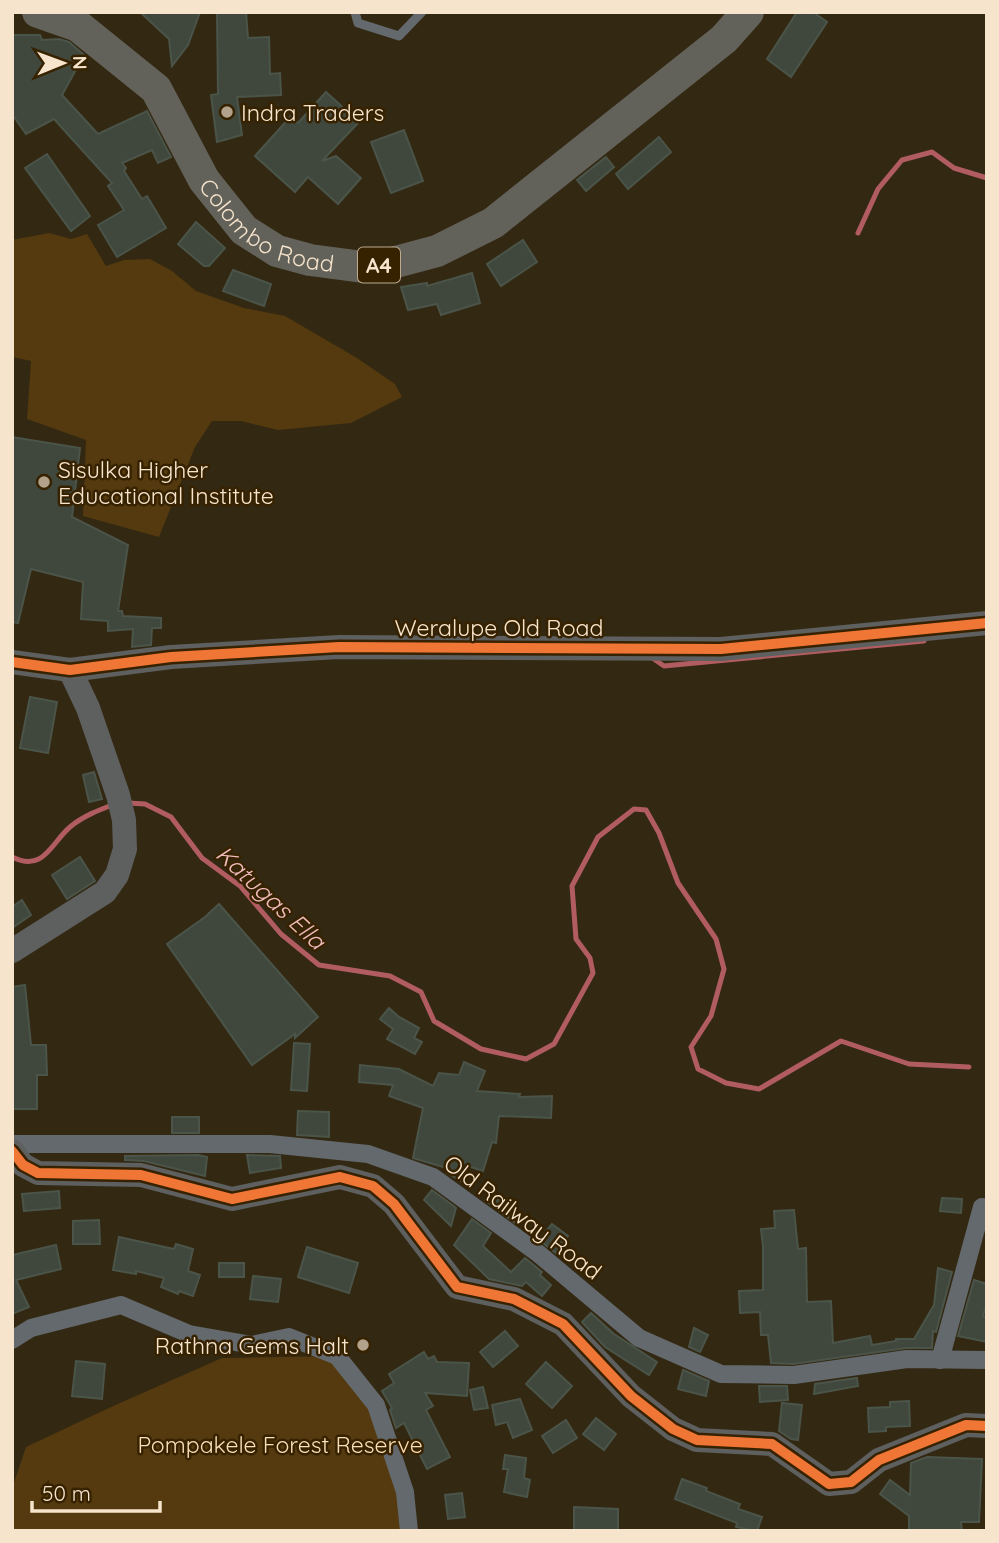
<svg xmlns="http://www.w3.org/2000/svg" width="999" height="1543" font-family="Quicksand,sans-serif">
	<rect width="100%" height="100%" fill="#332812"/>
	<g fill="#543a0e">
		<polygon points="49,233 71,239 87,234 106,266 124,260 150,259 172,271 196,291 244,308 285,316 357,358 395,384 402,397 351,423 278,430 241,421 212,421 195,447 159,537 83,516 86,440 27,419 31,361 12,357 12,240"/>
		<polygon points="339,1356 382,1434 409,1531 12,1531 12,1489 26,1447 111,1407 222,1358"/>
	</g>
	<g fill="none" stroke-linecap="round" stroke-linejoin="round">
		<g stroke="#b15c60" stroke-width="5">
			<polyline points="858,233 878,189 902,160 932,152 954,168 987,178"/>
			<polyline points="651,657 664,666 924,641"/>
			<polyline points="128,803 145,804 171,817 202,858 240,886 281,934 319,965 390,976 421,992 434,1021 481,1049 526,1059 554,1044 593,973 590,958 576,939 572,886 598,837 634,809 646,810 659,833 678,883 716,939 724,969 711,1016 691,1047 698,1069 726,1083 759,1089 841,1041 909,1064 969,1067"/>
			<path d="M12,857C44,873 51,843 70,827C83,816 99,810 115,804"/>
		</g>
	</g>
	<g fill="#40483e" stroke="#4b5449" stroke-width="2">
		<polygon points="140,12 200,12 188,45 172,66 169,39"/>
		<polygon points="217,12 246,12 248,38 269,37 270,74 280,73 281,95 237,97 242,135 217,142 211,95 218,94"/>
		<polygon points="797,12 813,12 827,22 791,77 767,59"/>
		<polygon points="12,35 40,35 42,40 59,39 69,42 84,55 62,95 98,134 147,111 171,157 158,163 152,150 122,163 126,168 124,171 142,199 147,196 166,228 117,257 98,225 124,210 108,186 112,183 54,119 26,134 12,114"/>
		<polygon points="326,92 359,122 322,161 336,156 361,178 338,204 308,177 295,192 255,156 291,116 298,123"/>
		<polygon points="404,130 423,181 391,193 371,142"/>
		<polygon points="659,137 671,152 628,189 616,174"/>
		<polygon points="47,154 90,216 71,231 25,168"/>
		<polygon points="606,157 614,167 586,191 577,180"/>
		<polygon points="196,222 225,248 209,266 204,266 178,244"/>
		<polygon points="523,240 537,262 501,286 487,264"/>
		<polygon points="233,270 271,284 264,306 223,291"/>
		<polygon points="472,273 480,303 441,315 437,304 408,310 401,287 427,283 427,286"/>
		<polygon points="12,437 80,448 72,517 128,545 118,611 122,611 123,616 161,618 161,628 152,628 151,645 132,647 133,629 108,631 108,621 81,619 83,582 31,569 18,623 12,622"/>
		<polygon points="30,697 57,702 48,753 20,748"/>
		<polygon points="94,772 102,799 89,802 83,775"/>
		<polygon points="80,857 95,881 67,899 52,875"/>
		<polygon points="22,900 31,915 12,928 12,907"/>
		<polygon points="219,904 318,1017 295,1038 295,1034 252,1065 167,944 205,917"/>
		<polygon points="25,985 31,1045 46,1045 47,1075 37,1075 37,1109 12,1109 12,987"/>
		<polygon points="389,1008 399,1017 419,1028 414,1038 422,1042 415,1054 387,1039 393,1029 380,1019"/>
		<polygon points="294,1043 310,1044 307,1091 291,1090"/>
		<polygon points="464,1062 485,1071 477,1091 520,1094 519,1097 552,1096 551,1118 499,1116 496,1143 492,1142 483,1171 468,1166 463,1182 447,1173 450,1169 413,1158 423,1108 389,1096 393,1085 359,1082 360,1065 399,1069 433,1086 439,1073 459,1075"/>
		<polygon points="298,1111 329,1112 329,1137 297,1135"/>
		<rect x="172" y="1117" width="27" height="16"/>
		<polygon points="198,1155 207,1157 205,1176 144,1161 125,1160 125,1156"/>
		<polygon points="247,1155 280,1156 281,1168 250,1173"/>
		<polygon points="432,1190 456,1208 451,1226 424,1200"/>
		<polygon points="59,1191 60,1208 24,1211 22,1194"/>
		<polygon points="490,1193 519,1216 515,1223 485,1200"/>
		<polygon points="942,1198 962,1199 961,1213 940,1211"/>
		<polygon points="794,1210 798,1249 806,1248 807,1302 831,1301 833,1343 870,1336 872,1345 896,1341 896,1339 914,1339 934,1305 938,1268 952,1272 936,1332 933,1331 932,1348 906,1348 793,1364 771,1363 768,1335 761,1335 760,1312 740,1313 739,1291 763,1290 763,1247 761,1229 775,1228 774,1211"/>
		<polygon points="472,1219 491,1233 483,1246 511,1272 525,1258 542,1272 540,1275 551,1285 542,1296 526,1282 522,1286 489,1279 454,1245"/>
		<polygon points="99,1220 100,1244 73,1244 73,1221"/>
		<polygon points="552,1224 568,1236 556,1253 539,1240"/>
		<polygon points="119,1237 174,1249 176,1244 193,1249 188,1271 200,1275 193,1296 179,1291 178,1294 161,1287 164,1278 136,1271 136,1274 113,1270"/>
		<polygon points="56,1245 61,1269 16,1280 29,1307 12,1314 12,1255"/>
		<polygon points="307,1247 358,1263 349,1293 298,1277"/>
		<rect x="219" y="1263" width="25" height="14"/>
		<polygon points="253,1276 281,1279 278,1302 250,1299"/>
		<polygon points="974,1280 987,1284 987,1303 983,1316 987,1317 987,1342 958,1336"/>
		<polygon points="591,1313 614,1334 657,1362 649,1375 605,1347 582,1322"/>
		<polygon points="694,1328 708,1335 700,1352 689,1347"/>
		<polygon points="505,1331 518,1346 493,1367 480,1352"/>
		<polygon points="424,1352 428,1359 434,1356 437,1362 469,1363 467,1396 425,1393 433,1406 426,1410 450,1457 427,1469 404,1423 396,1428 390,1410 392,1408 382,1391 394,1383 389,1374"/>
		<polygon points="76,1361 105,1364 102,1399 72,1396"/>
		<polygon points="546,1362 572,1386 552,1408 526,1384"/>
		<polygon points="683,1370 709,1381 706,1396 678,1389"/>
		<polygon points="857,1378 858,1386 814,1394 815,1384"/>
		<polygon points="759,1386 787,1386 788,1400 760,1402"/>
		<polygon points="483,1387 488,1408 474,1410 470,1390"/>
		<polygon points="520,1399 532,1430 513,1438 507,1422 496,1425 492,1405"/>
		<polygon points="909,1401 910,1426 886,1427 886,1431 869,1432 868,1408 890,1407 890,1402"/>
		<polygon points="782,1403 802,1405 798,1440 791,1439 779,1431"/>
		<polygon points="596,1418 616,1434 604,1450 583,1434"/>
		<polygon points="566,1420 577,1438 553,1453 542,1436"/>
		<polygon points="505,1455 526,1458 524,1478 530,1480 527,1497 504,1492 508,1469 503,1469"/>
		<polygon points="927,1457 982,1459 979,1522 961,1522 962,1531 909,1531 909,1516 880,1494 890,1480 910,1495 911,1463"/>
		<polygon points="682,1479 707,1488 706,1491 740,1504 738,1509 762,1517 757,1531 736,1527 737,1523 675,1499"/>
		<polygon points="462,1493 465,1517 448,1519 445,1495"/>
		<polygon points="574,1507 618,1509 618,1531 574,1531"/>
	</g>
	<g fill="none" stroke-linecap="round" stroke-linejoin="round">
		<polyline stroke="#63696d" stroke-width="9" points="355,12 358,23 399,36 422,12"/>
		<g stroke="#63696d" stroke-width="18">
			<polyline points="12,1144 270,1144 368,1154 433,1177 539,1254 639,1338 721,1374 794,1375 907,1359 987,1360"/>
			<polyline points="12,1340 31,1328 121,1305 189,1334 252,1345 289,1337 337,1356 376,1405 405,1492 409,1531"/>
			<polyline points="940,1360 982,1207"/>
		</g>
		<g stroke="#5e5f5f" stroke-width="24">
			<polyline points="12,662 70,670 171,657 339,647 721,649 987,623"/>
			<polyline points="12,951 105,892 117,875 125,849 124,820 118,795 88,708 70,670"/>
			<polyline points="12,1151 23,1165 38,1173 141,1175 232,1199 340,1177 373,1186 394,1204 457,1287 514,1299 563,1324 631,1396 673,1429 697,1440 772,1444 829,1484 851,1482 879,1460 966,1425 987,1426"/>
		</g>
		<path stroke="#63625a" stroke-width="32" id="s1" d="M38,12L78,26L156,89L204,180L244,230L277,251L310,260L363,267L392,263L437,251L493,223L724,39L748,12"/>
		<defs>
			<g id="cycleway">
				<polyline points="12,662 70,670 171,657 339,647 721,649 987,623"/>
				<polyline points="12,1151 23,1165 38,1173 141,1175 232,1199 340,1177 373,1186 394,1204 457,1287 514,1299 563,1324 631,1396 673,1429 697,1440 772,1444 829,1484 851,1482 879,1460 966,1425 987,1426"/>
			</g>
		</defs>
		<use href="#cycleway" stroke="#372200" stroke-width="15"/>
		<use href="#cycleway" stroke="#f07635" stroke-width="10"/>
	</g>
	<g fill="#b2a28b" stroke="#372200" stroke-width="2.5">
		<circle cx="227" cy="112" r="7"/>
		<circle cx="44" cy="482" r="7"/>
		<circle cx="363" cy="1345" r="7"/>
	</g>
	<g text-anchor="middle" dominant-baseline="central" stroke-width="5" stroke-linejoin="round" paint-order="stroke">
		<rect fill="#372200" stroke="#bdaa8f" stroke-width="2" x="358" y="247.5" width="42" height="35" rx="5"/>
		<g font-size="21" font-weight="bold" fill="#f6e4cc">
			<text x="379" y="265">A4</text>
		</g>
		<g font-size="23" fill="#f6e4cc" stroke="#372200" text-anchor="start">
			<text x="241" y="112">Indra Traders</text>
			<text x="58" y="469">Sisulka Higher<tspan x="58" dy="26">Educational Institute</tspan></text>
			<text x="349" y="1345" text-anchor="end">Rathna Gems Halt</text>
		</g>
		<g font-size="23" fill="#f6e4cc" stroke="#372200">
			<text stroke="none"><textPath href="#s1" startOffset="327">Colombo Road</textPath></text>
			<text x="499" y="627">Weralupe Old Road</text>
			<text transform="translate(523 1217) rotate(37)">Old Railway Road</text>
		</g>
		<g font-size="23" fill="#f9ddb6" stroke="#372200">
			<text x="280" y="1444">Pompakele Forest Reserve</text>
		</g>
		<g font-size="24" font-style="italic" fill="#efbcbd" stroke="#372200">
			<text transform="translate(271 897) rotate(43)">Katugas Ella</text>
		</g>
	</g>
	<rect width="999" height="1543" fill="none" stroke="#f6e4cc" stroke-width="28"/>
	<g transform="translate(63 63) rotate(89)" stroke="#372200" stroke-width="5" paint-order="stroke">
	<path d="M0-5L12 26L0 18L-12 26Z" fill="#f6e4cc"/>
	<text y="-10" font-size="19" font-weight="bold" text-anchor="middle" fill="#f6e4cc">N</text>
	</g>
	<path d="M32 1501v10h128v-10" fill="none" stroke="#f6e4cc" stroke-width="3.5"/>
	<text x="42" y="1501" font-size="21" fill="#f6e4cc" stroke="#372200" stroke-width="5" paint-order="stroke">50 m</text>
</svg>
